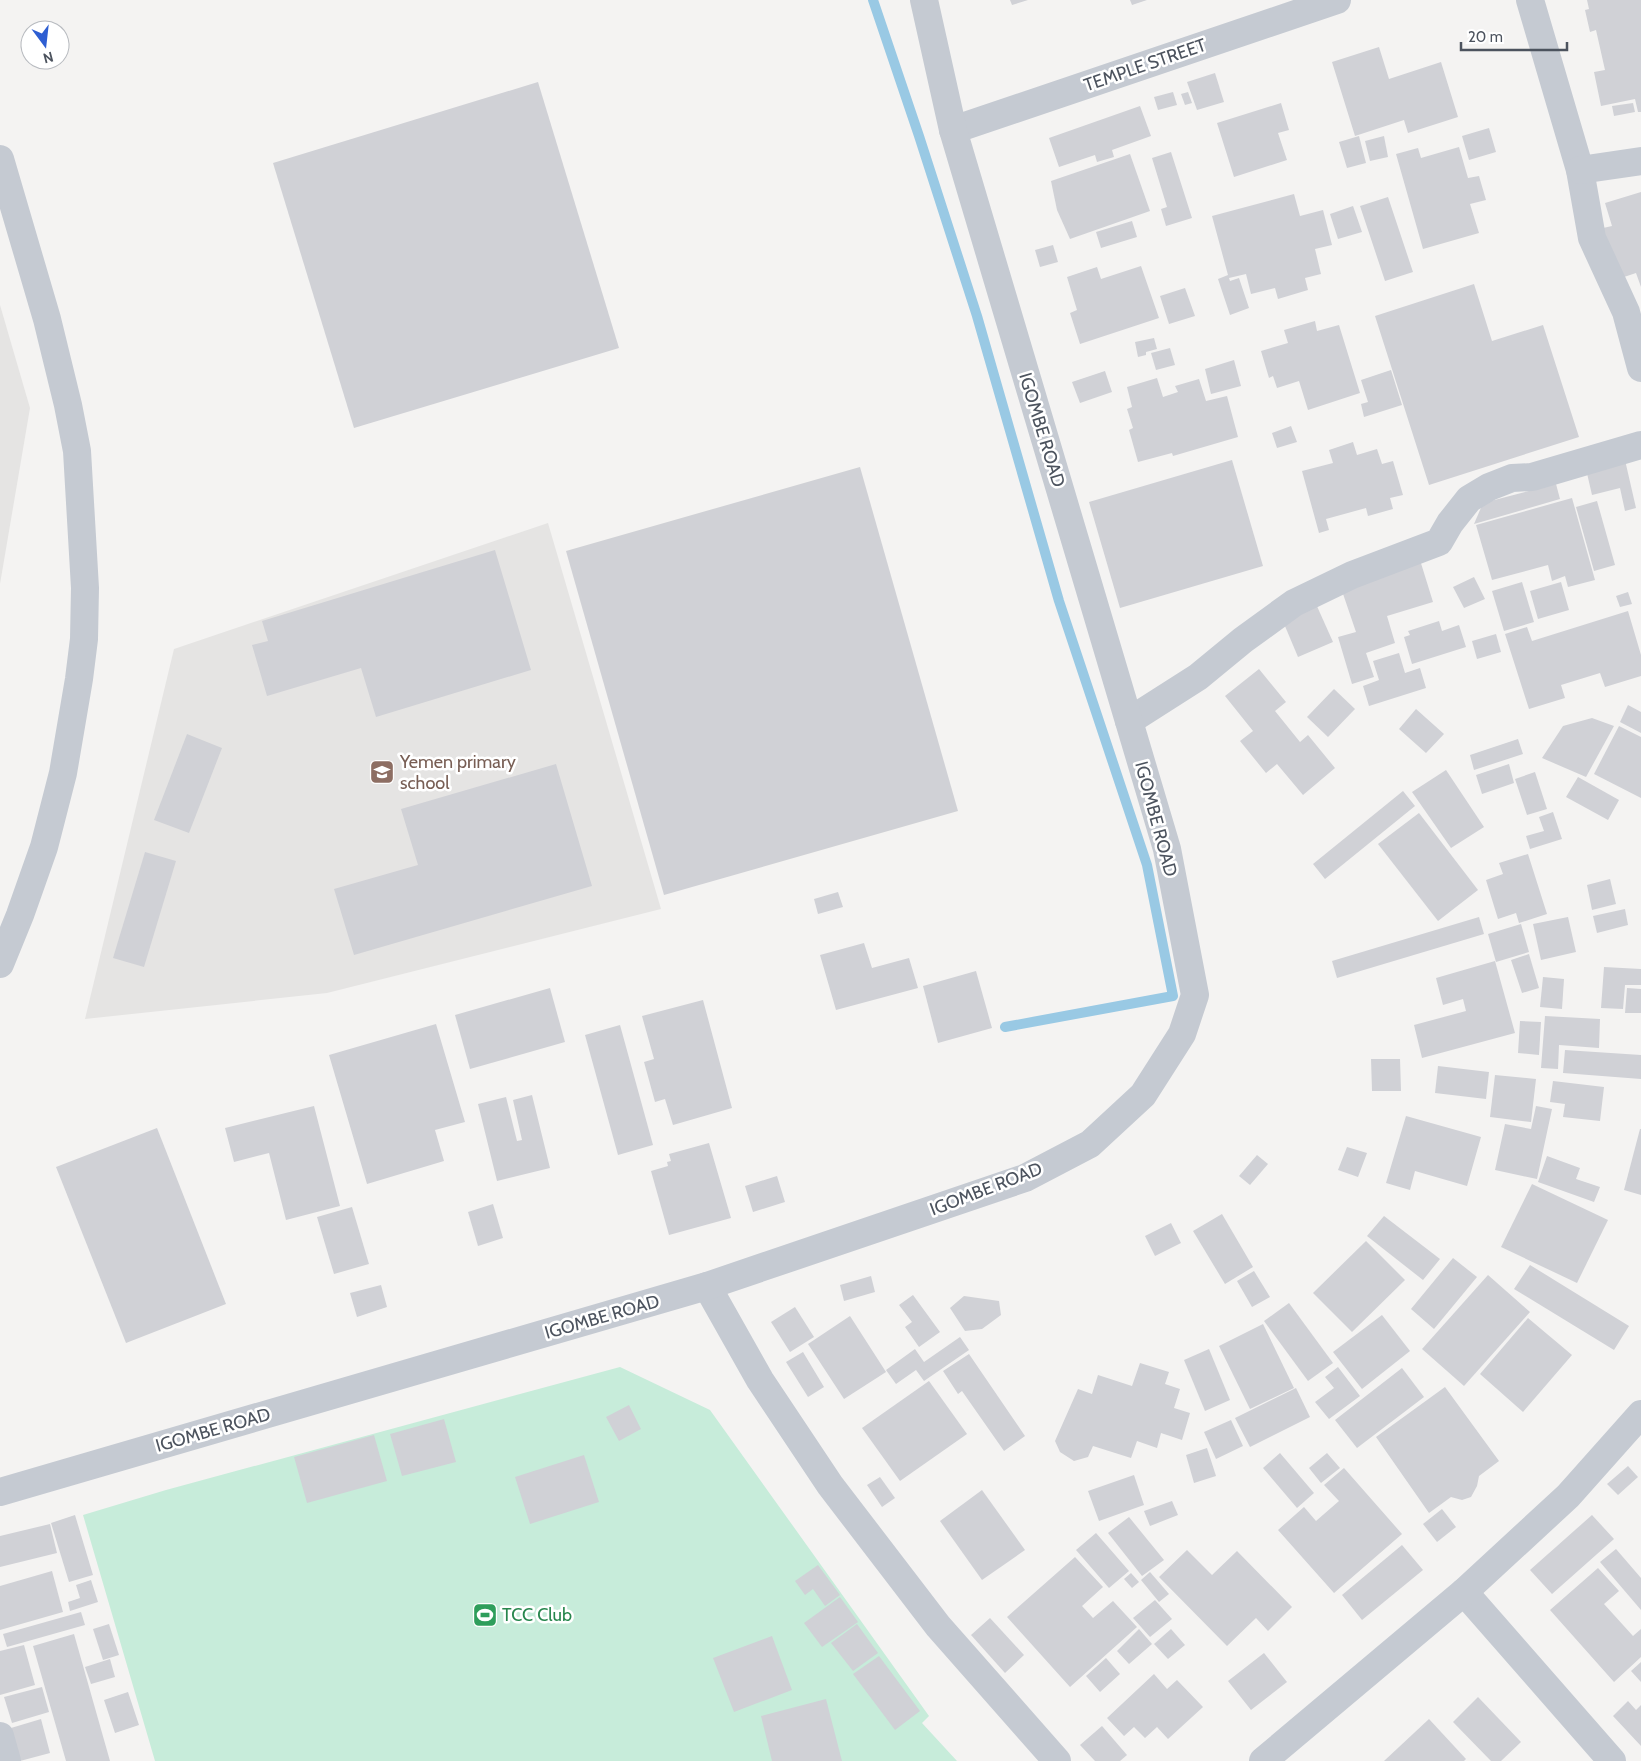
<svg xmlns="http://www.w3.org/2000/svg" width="1641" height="1761" font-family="Cabin,sans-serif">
	<rect width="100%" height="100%" fill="#f4f3f2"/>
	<g fill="#e5e4e3">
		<polygon points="0,305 30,408 0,584"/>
		<polygon points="548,523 661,909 327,993 85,1019 174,649"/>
	</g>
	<polygon fill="#c7ecda" points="620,1367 710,1410 929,1716 922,1723 957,1761 155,1761 83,1515 166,1490"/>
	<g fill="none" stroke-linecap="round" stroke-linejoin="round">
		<polyline stroke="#99c9e4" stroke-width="10" points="873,0 919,136 977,316 1059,601 1147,865 1173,996 1005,1027"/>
	</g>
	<g fill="#d0d1d6">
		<polygon points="1010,0 1028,0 1012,5"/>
		<polygon points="1130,0 1147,0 1132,5"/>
		<polygon points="1587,0 1641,0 1641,112 1638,112 1635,99 1601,106 1594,72 1605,70 1596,30 1590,32 1585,10 1589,9"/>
		<polygon points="1379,47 1389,79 1441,62 1458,117 1408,133 1404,120 1355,136 1332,62"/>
		<polygon points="1215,73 1224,102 1197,110 1187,82"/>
		<polygon points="538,82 619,348 354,428 273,163"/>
		<polygon points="1173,92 1177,105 1158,110 1154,97"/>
		<polygon points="1188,92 1192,103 1185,105 1181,94"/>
		<polygon points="1281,103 1289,130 1278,133 1287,160 1234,177 1217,123"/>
		<polygon points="1633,103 1635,112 1614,116 1612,106"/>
		<polygon points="1140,106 1151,136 1112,150 1114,157 1097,162 1095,155 1059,167 1049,138"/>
		<polygon points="1489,128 1496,152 1469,160 1462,136"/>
		<polygon points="1359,136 1366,163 1347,168 1339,142"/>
		<polygon points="1384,136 1388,157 1370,161 1365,141"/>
		<polygon points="1459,147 1468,178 1479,176 1486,200 1470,204 1479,233 1423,249 1396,154 1418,148 1421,158"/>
		<polygon points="1171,152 1192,218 1166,226 1161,209 1167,207 1152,158"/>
		<polygon points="1130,154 1150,211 1070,239 1057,210 1051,181"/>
		<polygon points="1641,192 1641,287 1636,273 1618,279 1603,228 1612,226 1605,203"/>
		<polygon points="1294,194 1300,216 1323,210 1332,245 1315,249 1321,274 1305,278 1308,290 1278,299 1275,288 1251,294 1246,274 1229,278 1230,281 1239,278 1249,308 1230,315 1218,279 1228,275 1212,216"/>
		<polygon points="1388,197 1413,272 1385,281 1360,206"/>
		<polygon points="1353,206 1362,232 1338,239 1330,214"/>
		<polygon points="1132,221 1137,237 1101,248 1096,232"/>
		<polygon points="1053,245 1058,262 1040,267 1035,250"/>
		<polygon points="1141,266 1159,318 1080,344 1070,313 1077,310 1067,277 1097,267 1101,279"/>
		<polygon points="1474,284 1492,341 1543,325 1579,437 1429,485 1375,316"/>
		<polygon points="1185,288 1195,316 1169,324 1160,296"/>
		<polygon points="1315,321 1317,331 1339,325 1360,393 1308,410 1299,381 1277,388 1273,376 1269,378 1261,351 1288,343 1284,330"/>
		<polygon points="1154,338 1157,349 1146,352 1146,355 1138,357 1135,342"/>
		<polygon points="1170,348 1175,365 1156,370 1151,353"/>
		<polygon points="1234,360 1241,386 1211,394 1205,369"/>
		<polygon points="1391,370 1402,405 1364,417 1361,404 1368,402 1361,380"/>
		<polygon points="1105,371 1112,392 1080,403 1072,382"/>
		<polygon points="1157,378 1163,397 1178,392 1175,386 1199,379 1206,401 1227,396 1238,437 1173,456 1172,453 1138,462 1129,430 1133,428 1127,409 1132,407 1127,387"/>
		<polygon points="1291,426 1297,442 1277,448 1272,433"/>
		<polygon points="1353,442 1357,455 1377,449 1382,464 1393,461 1403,495 1390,498 1393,509 1368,516 1366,508 1326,519 1329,530 1319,533 1302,471 1333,463 1329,450"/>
		<polygon points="1232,460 1263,566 1120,608 1089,502"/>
		<polygon points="1625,460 1636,508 1625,511 1620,488 1592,495 1586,469"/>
		<polygon points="860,467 958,811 664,895 566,551"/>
		<polygon points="1556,484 1560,499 1474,524 1483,503"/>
		<polygon points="1572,498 1595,580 1568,587 1565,576 1552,581 1548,565 1492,580 1476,525"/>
		<polygon points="1597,501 1615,565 1594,571 1576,507"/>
		<polygon points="495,550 531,670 376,717 361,668 267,696 252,645 268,641 262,621"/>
		<polygon points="1420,560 1433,602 1387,616 1395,643 1366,653 1374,677 1352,684 1338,637 1356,632 1340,585"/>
		<polygon points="1474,577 1485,599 1464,608 1453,587"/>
		<polygon points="1522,582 1534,622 1504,631 1492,591"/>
		<polygon points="1561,582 1569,610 1538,619 1530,591"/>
		<polygon points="1628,592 1632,604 1620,607 1616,596"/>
		<polygon points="1316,604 1333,642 1298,657 1282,619"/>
		<polygon points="1628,611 1641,655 1641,676 1605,687 1600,673 1561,685 1565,698 1529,709 1505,634 1527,627 1532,641"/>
		<polygon points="1439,621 1442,631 1459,625 1466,647 1412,664 1404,637 1410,635 1408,631"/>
		<polygon points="1496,634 1501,652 1477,659 1472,641"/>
		<polygon points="1399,653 1405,673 1420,668 1426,688 1369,706 1363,686 1379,680 1373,661"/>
		<polygon points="1259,669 1286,702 1275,711 1300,742 1308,735 1335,768 1303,795 1277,764 1266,773 1240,741 1253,731 1225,696"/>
		<polygon points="1334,689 1355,709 1328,737 1307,717"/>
		<polygon points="1628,705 1641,712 1641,733 1620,722"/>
		<polygon points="1416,709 1444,734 1426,753 1399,729"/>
		<polygon points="1592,718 1614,726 1586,777 1542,758 1563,726"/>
		<polygon points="1619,726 1641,737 1641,798 1594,774"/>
		<polygon points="187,734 222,748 189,833 154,820"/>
		<polygon points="1518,739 1523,754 1474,770 1470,755"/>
		<polygon points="556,764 592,886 354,955 334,889 418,865 401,809"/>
		<polygon points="1509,764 1514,783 1482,794 1476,775"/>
		<polygon points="1446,770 1484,827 1451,848 1412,792"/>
		<polygon points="1535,772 1547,809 1527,815 1515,779"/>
		<polygon points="1578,777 1619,800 1608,820 1566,797"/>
		<polygon points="1403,791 1415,806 1325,879 1313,864"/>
		<polygon points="1553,812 1562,839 1530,849 1526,836 1544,831 1539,817"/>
		<polygon points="1419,813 1478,890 1438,921 1378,844"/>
		<polygon points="145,852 176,861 144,967 113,958"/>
		<polygon points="1528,854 1547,914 1519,923 1516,913 1498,919 1486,880 1503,874 1499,863"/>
		<polygon points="1610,879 1616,904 1592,910 1587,885"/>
		<polygon points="838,892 843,907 818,914 814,899"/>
		<polygon points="1625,909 1628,925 1597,933 1593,916"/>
		<polygon points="1479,917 1484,934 1337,978 1332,961"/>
		<polygon points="1568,917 1576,952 1541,960 1533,924"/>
		<polygon points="1521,924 1529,952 1496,962 1488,934"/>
		<polygon points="864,943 872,968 909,958 918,988 836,1010 820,955"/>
		<polygon points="1529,954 1539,988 1522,993 1511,960"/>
		<polygon points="1495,961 1515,1033 1422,1058 1414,1025 1466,1011 1463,999 1443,1005 1436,978"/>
		<polygon points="1604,967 1641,969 1641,985 1625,985 1623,1009 1601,1008"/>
		<polygon points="976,971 992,1028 938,1043 923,986"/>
		<polygon points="1543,977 1564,979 1562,1009 1540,1007"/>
		<polygon points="550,988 565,1042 470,1069 455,1015"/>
		<polygon points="1627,988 1641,989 1641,1013 1625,1013"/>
		<polygon points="703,1000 732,1108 673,1125 665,1099 655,1102 644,1062 654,1059 642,1016"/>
		<polygon points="1545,1016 1600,1019 1599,1048 1559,1045 1558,1069 1541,1068"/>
		<polygon points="1520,1021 1541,1022 1539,1055 1518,1053"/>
		<polygon points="436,1024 465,1122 435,1130 444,1161 367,1184 329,1055"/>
		<polygon points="620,1025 653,1145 618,1155 585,1035"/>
		<polygon points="1565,1050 1641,1055 1641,1079 1563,1073"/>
		<polygon points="1371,1059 1400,1059 1401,1091 1372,1091"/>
		<polygon points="1438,1066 1489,1072 1486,1099 1435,1093"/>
		<polygon points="1495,1075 1536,1079 1531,1122 1490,1117"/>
		<polygon points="1553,1081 1604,1087 1600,1121 1563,1117 1565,1104 1550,1102"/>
		<polygon points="532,1095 550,1168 497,1181 478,1104 506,1097 517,1141 522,1140 513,1100"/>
		<polygon points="314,1106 340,1206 286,1220 269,1153 234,1162 225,1128"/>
		<polygon points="1536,1106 1552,1109 1537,1179 1495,1170 1505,1124 1531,1129"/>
		<polygon points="1406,1116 1481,1137 1467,1186 1415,1171 1410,1190 1386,1183"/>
		<polygon points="157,1128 226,1304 126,1343 56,1167"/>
		<polygon points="1640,1129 1641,1129 1641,1195 1624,1190"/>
		<polygon points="709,1143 731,1218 669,1235 651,1171 668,1166 667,1162 671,1161 669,1154"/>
		<polygon points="1347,1147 1367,1153 1358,1177 1338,1170"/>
		<polygon points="1257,1155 1268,1164 1250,1185 1239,1176"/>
		<polygon points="1547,1156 1580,1168 1576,1179 1600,1187 1594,1202 1538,1182"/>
		<polygon points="777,1176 785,1202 753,1212 745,1186"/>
		<polygon points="1532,1184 1608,1220 1577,1283 1501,1247"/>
		<polygon points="493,1204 503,1238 478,1246 468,1212"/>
		<polygon points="352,1207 369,1264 334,1274 317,1217"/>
		<polygon points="1222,1214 1253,1267 1225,1284 1193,1231"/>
		<polygon points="1384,1216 1440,1259 1423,1280 1367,1236"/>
		<polygon points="1171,1223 1181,1243 1155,1256 1145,1236"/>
		<polygon points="1366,1241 1405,1280 1352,1332 1313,1293"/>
		<polygon points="1453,1258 1477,1277 1434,1329 1411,1309"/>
		<polygon points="1530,1265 1629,1326 1614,1350 1514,1289"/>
		<polygon points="1254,1271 1270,1297 1252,1307 1237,1281"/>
		<polygon points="1488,1275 1530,1312 1464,1386 1422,1349"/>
		<polygon points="871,1276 875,1292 844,1301 840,1285"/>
		<polygon points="381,1285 387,1307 357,1317 350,1293"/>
		<polygon points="913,1295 940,1332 919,1347 905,1327 912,1322 899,1305"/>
		<polygon points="964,1296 999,1301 1001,1315 982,1329 965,1331 950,1308"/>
		<polygon points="1289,1303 1333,1363 1308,1381 1264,1321"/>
		<polygon points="795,1307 814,1337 790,1352 771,1322"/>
		<polygon points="1382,1315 1410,1351 1362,1389 1333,1352"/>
		<polygon points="850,1316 886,1372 844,1399 808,1344"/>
		<polygon points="1528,1318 1572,1355 1523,1412 1480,1374"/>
		<polygon points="1263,1324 1294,1388 1250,1409 1219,1346"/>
		<polygon points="960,1337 969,1350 924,1381 916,1370 896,1384 886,1370 915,1349 924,1362"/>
		<polygon points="1209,1349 1230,1400 1205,1411 1184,1360"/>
		<polygon points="803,1352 824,1387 808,1397 786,1362"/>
		<polygon points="969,1354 1025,1436 1004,1451 962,1391 958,1394 943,1371"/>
		<polygon points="1140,1363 1169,1372 1165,1384 1180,1389 1174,1408 1190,1413 1182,1440 1161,1433 1157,1448 1137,1441 1131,1458 1093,1446 1088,1457 1074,1461 1060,1452 1055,1441 1078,1389 1092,1394 1098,1375 1132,1386"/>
		<polygon points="1338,1367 1360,1396 1329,1419 1315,1402 1334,1388 1325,1377"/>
		<polygon points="1402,1368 1424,1397 1357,1448 1335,1420"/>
		<polygon points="929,1381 967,1434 900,1481 862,1428"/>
		<polygon points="1445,1387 1499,1461 1479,1476 1477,1486 1471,1497 1462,1500 1451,1497 1429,1513 1376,1437"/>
		<polygon points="1296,1388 1310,1417 1250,1447 1235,1418"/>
		<polygon points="629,1405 641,1429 619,1441 606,1417"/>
		<polygon points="444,1419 456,1462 402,1476 390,1434"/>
		<polygon points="1231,1420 1243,1446 1216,1459 1204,1432"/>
		<polygon points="374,1435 387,1481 307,1503 294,1457"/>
		<polygon points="1207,1448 1216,1476 1194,1483 1186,1455"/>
		<polygon points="1280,1453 1314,1493 1297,1508 1263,1468"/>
		<polygon points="1327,1453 1340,1468 1321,1483 1309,1468"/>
		<polygon points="584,1455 599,1502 530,1524 515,1477"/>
		<polygon points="1628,1466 1638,1477 1618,1495 1607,1484"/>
		<polygon points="1344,1468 1402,1534 1334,1593 1278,1530 1304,1507 1316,1521 1339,1501 1324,1485"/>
		<polygon points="1134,1475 1144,1505 1099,1521 1088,1491"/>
		<polygon points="880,1477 895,1498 882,1507 867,1485"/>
		<polygon points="982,1490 1025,1550 982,1580 940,1521"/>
		<polygon points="1172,1501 1178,1515 1150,1526 1144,1511"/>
		<polygon points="1442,1509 1456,1527 1437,1542 1423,1524"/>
		<polygon points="75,1515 93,1575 69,1582 51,1523"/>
		<polygon points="1592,1515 1614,1539 1552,1594 1530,1570"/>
		<polygon points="1129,1517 1164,1560 1142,1576 1108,1533"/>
		<polygon points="50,1524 57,1553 0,1567 0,1536"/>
		<polygon points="1096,1533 1129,1571 1109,1588 1076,1550"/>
		<polygon points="1402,1545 1423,1570 1362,1620 1342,1595"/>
		<polygon points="1616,1549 1641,1578 1641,1610 1600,1562"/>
		<polygon points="1187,1550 1212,1575 1237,1551 1292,1607 1268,1631 1256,1618 1227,1646 1159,1577"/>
		<polygon points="1075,1557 1103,1587 1082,1606 1093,1618 1113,1601 1137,1627 1070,1687 1007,1617"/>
		<polygon points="818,1565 840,1595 825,1606 813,1589 805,1595 795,1581"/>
		<polygon points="1598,1568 1619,1591 1604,1604 1633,1636 1641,1629 1641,1657 1614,1682 1550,1610"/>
		<polygon points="52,1571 63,1612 0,1630 0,1586"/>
		<polygon points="1150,1572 1169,1594 1159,1602 1141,1580"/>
		<polygon points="1131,1573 1139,1582 1132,1588 1124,1579"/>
		<polygon points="91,1580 98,1602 70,1611 68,1602 80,1598 76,1585"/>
		<polygon points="840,1597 858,1622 822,1647 804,1623"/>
		<polygon points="1155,1600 1172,1619 1150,1637 1133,1618"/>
		<polygon points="81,1612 85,1625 7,1647 3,1634"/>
		<polygon points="990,1618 1024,1655 1005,1673 971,1635"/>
		<polygon points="109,1624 119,1655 103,1660 93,1629"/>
		<polygon points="857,1624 878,1653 853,1671 831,1643"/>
		<polygon points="1139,1629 1152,1644 1129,1664 1117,1651"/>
		<polygon points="1171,1629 1185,1645 1168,1659 1154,1644"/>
		<polygon points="74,1634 110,1761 66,1761 33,1646"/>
		<polygon points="772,1636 792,1690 734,1712 713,1658"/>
		<polygon points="24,1645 35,1685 0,1695 0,1651"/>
		<polygon points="1264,1653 1287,1682 1251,1710 1228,1681"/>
		<polygon points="879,1656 920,1711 895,1730 853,1674"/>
		<polygon points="1106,1658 1120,1674 1100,1692 1086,1676"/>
		<polygon points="110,1659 115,1677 91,1684 85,1667"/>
		<polygon points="1641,1662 1641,1682 1631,1671"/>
		<polygon points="1154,1674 1167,1689 1177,1680 1203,1707 1168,1739 1157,1727 1145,1738 1134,1727 1124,1736 1107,1718"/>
		<polygon points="42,1687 49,1712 12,1723 4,1697"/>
		<polygon points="128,1692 139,1725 115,1733 104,1700"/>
		<polygon points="1478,1697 1521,1742 1501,1761 1491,1761 1453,1722"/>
		<polygon points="826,1699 842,1761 772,1761 761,1716"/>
		<polygon points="1628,1701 1636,1710 1641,1705 1641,1746 1613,1716"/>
		<polygon points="41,1719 50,1753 20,1761 11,1728"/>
		<polygon points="1429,1719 1466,1759 1464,1761 1384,1761"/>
		<polygon points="1102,1726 1127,1755 1120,1761 1095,1761 1080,1745"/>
	</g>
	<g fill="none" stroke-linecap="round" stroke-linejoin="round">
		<g stroke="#c5cad2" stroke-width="28">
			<polyline points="1530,0 1580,170 1592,238 1626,312 1641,368"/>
			<polyline points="953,130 1337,0"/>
			<polyline points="0,159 47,319 68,405 77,451 85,588 84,639 79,679 63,773 44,847 20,915 0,964"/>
			<polyline points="1580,170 1641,161"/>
			<polyline points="1129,721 1198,677 1243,640 1294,603 1352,575 1439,542 1450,523 1469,499 1489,487 1512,478 1532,477 1641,445"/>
			<polyline points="707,1286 760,1380 830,1485 938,1626 1057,1761"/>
			<polyline points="0,1492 707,1286 1025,1178 1090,1144 1143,1095 1182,1034 1195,995 1167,849 953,130 924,0"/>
			<polyline points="1464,1592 1612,1761"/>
			<polyline points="0,1736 7,1761"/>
			<polyline points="1263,1761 1464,1592 1568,1496 1641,1414"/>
		</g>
	</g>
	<defs>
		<symbol id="school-square" viewBox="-11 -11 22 22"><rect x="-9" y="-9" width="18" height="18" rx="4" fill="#8d6e63" stroke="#fff"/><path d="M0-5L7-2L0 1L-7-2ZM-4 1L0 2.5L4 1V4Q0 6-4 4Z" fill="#fff"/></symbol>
		<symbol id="stadium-square" viewBox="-11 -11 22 22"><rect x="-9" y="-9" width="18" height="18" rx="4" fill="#2e9e5b" stroke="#fff"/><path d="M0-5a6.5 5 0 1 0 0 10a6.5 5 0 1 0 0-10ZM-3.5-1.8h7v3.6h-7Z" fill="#fff"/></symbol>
	</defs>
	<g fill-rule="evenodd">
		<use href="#school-square" x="368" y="758" width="28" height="28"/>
		<use href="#stadium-square" x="471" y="1601" width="28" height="28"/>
	</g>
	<g text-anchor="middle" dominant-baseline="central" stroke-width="5" stroke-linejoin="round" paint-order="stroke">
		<g font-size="18" fill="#4c535e" stroke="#fff">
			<text transform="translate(1145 65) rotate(-19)">TEMPLE STREET</text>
			<text transform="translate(1042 430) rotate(73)">IGOMBE ROAD</text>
			<text transform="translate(1156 819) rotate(75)">IGOMBE ROAD</text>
			<text transform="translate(986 1189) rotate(-21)">IGOMBE ROAD</text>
			<text transform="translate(602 1317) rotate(-16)">IGOMBE ROAD</text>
			<text transform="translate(213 1430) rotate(-16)">IGOMBE ROAD</text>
		</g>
		<g font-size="18" fill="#785e54" stroke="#fff" text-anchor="start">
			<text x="400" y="762">Yemen primary<tspan x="400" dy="21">school</tspan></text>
		</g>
		<g font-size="18" fill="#27864d" stroke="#fff" text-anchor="start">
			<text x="502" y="1615">TCC Club</text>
		</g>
	</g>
	<g transform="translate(45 45) rotate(165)"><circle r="24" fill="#ffffff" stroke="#b7babf"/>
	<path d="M0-4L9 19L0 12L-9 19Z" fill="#2e5ed2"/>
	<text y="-8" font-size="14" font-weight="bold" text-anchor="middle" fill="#4c535e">N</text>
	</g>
	<path d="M1461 42v8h106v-8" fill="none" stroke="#4c535e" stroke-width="2.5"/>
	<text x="1468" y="42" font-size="15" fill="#4c535e" stroke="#ffffff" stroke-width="4" paint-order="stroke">20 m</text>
</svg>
